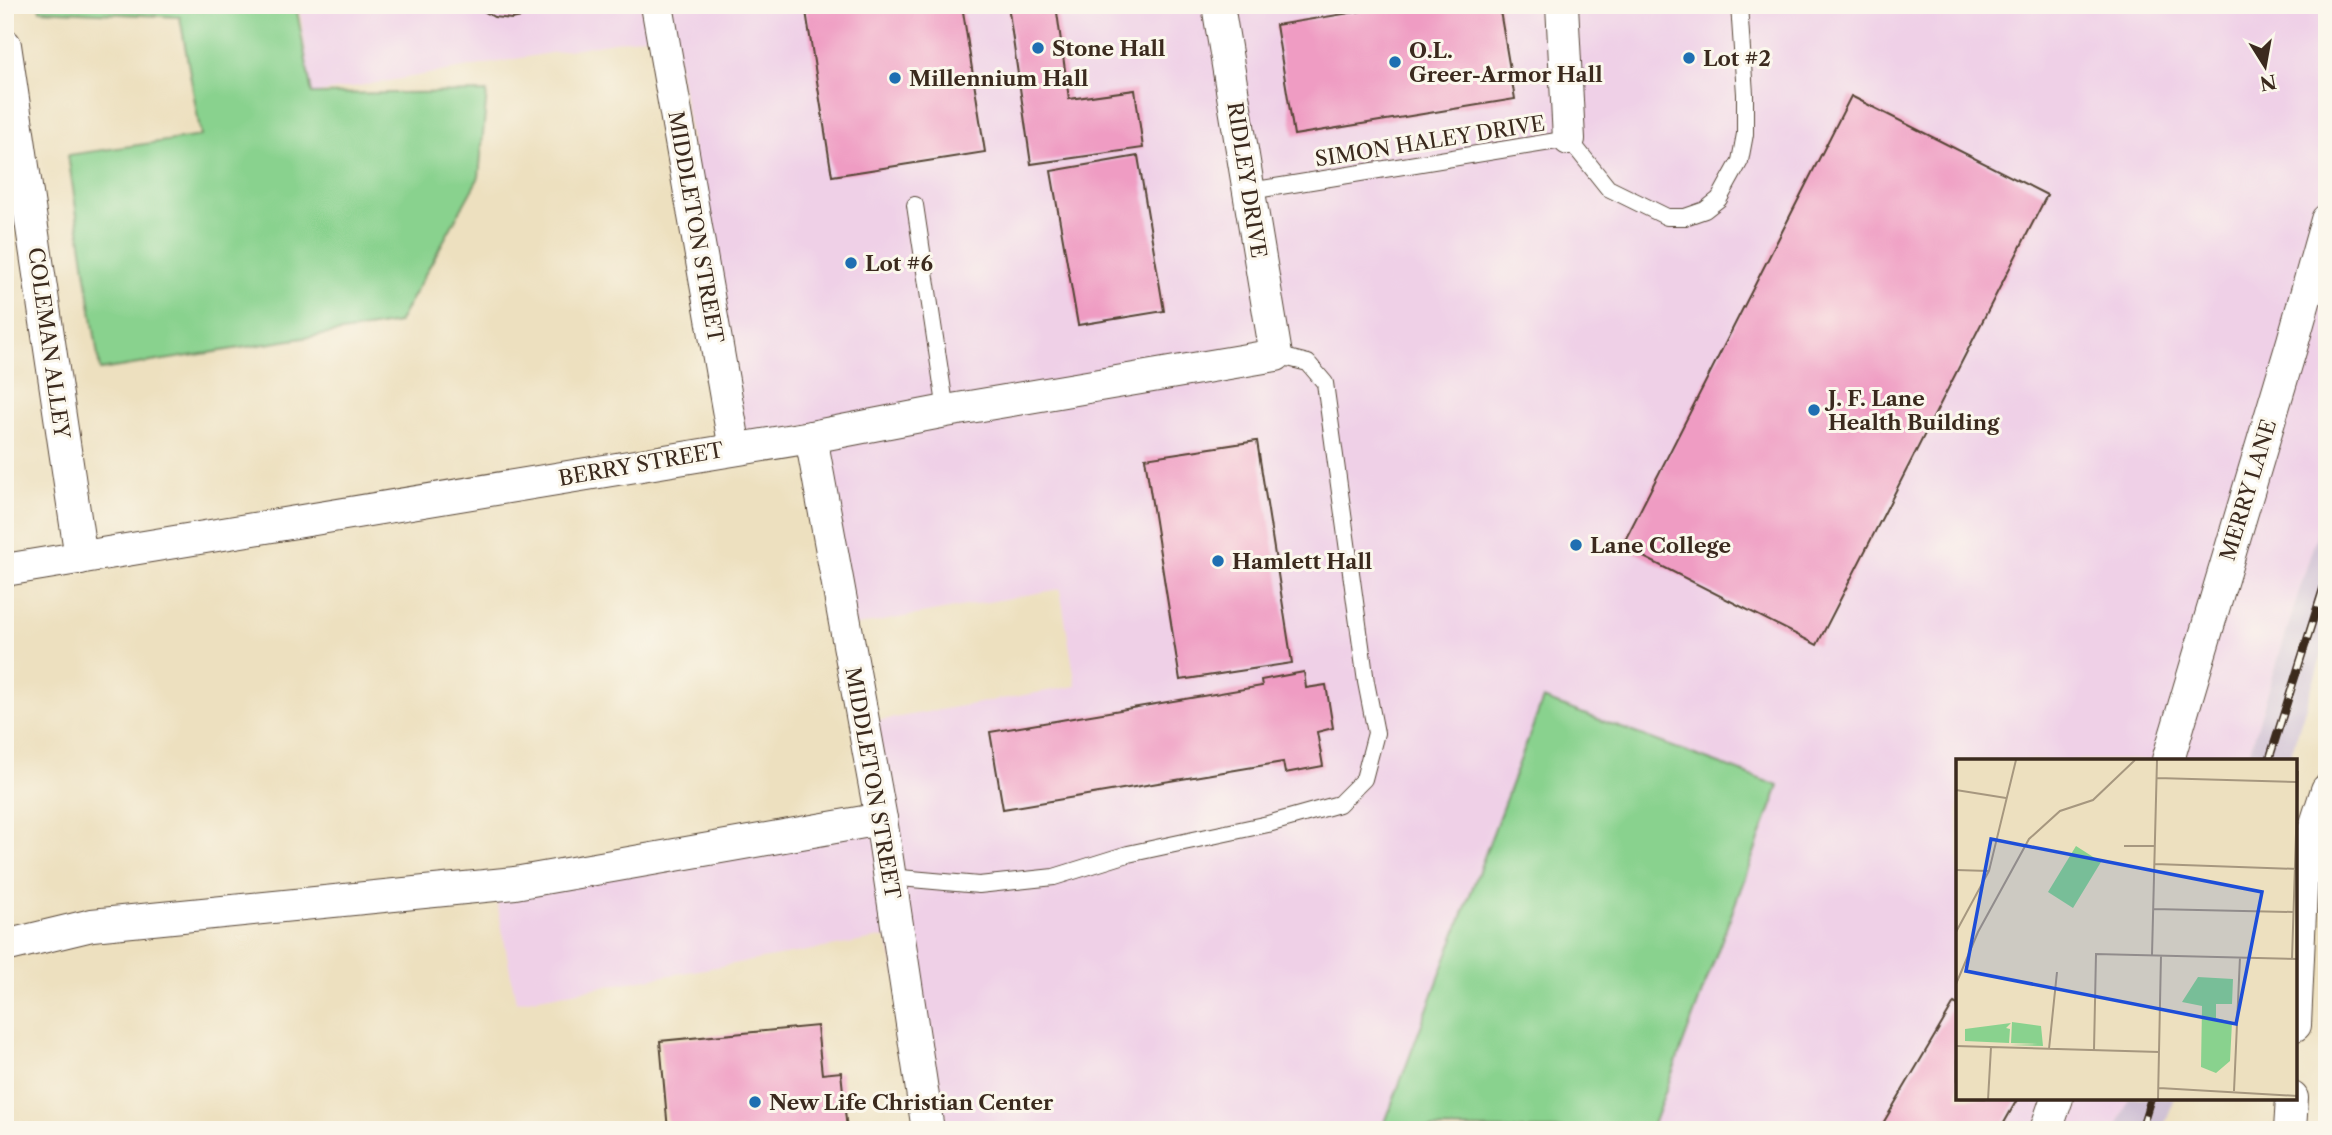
<svg xmlns="http://www.w3.org/2000/svg" width="2332" height="1135" font-family="'Libre Caslon Text',serif">
	<rect width="100%" height="100%" fill="#fbf7ec"/>
	<filter id="ink" filterUnits="userSpaceOnUse"><feTurbulence type="fractalNoise" baseFrequency=".0143" numOctaves="2"/><feDisplacementMap in="SourceGraphic" scale="14" xChannelSelector="R" yChannelSelector="G"/><feConvolveMatrix kernelMatrix="1 2 1 2 8 2 1 2 1" color-interpolation-filters="sRGB"/></filter>
	<filter id="wash" filterUnits="userSpaceOnUse"><feTurbulence type="fractalNoise" baseFrequency=".00686" numOctaves="4" result="noise"/><feDisplacementMap in="SourceGraphic" scale="28" xChannelSelector="R" yChannelSelector="G"/><feGaussianBlur stdDeviation="1.57" result="paint"/><feColorMatrix in="noise" values="0 0 0 0 0 0 0 0 0 0 0 0 0 0 0 0 0 1.4 0 .05"/><feComposite in="paint" operator="in"/></filter>
	<g filter="url(#wash)">
		<rect width="100%" height="100%" fill="#ede0bf"/>
		<g fill="#efd0e7">
			<polygon points="299,5 643,5 649,36 312,94"/>
			<polygon points="668,5 2327,5 2327,501 2247,760 1958,760 1958,1098 2129,1098 2116,1130 933,1130 887,937 516,1002 496,897 890,826 871,722 1076,686 1060,589 854,626 819,425 743,438"/>
		</g>
		<g fill="#cdbed3">
			<polygon points="2327,501 2327,639 2289,760 2247,760"/>
			<polygon points="2129,1098 2175,1098 2162,1130 2116,1130"/>
		</g>
		<g fill="#89d28e" stroke="#627e56" stroke-width="2">
			<polygon points="39,5 296,5 312,94 487,92 479,177 398,323 100,370 68,155 201,136 180,17 40,10"/>
			<polygon points="1543,699 1779,786 1651,1130 1383,1128"/>
		</g>
		<g id="blocks">
			<g fill="#ef9cc3">
				<polygon points="473,5 548,5 531,15 512,19 494,17"/>
				<polygon points="805,5 962,5 985,152 832,176"/>
				<polygon points="1008,5 1056,5 1069,99 1135,90 1143,148 1031,164"/>
				<polygon points="1387,5 1499,5 1515,99 1294,135 1276,25 1387,7"/>
				<polygon points="1851,96 2047,195 1817,645 1622,546"/>
				<polygon points="1138,156 1164,311 1078,325 1051,171"/>
				<polygon points="1257,441 1292,663 1180,680 1145,458"/>
				<polygon points="1304,672 1306,688 1326,685 1333,728 1317,732 1323,766 1285,773 1283,762 1003,809 990,732 1262,686 1261,680"/>
				<polygon points="1954,1003 1958,1005 1958,1098 2018,1098 2000,1130 1879,1130"/>
				<polygon points="817,1026 822,1074 841,1072 847,1130 668,1130 660,1041"/>
			</g>
		</g>
	</g>
	<g filter="url(#ink)">
		<use href="#blocks" fill-opacity="0" stroke="#564536" stroke-width="2"/>
		<g fill="none" stroke-linecap="round" stroke-linejoin="round">
			<defs>
				<g id="lane">
					<polyline points="1250,191 1569,139 1608,188 1667,217 1685,217 1705,210 1719,199 1740,161 1745,134 1745,94 1739,5"/>
					<polyline points="915,205 946,411"/>
					<polyline points="889,877 979,885 1054,877 1128,854 1268,824 1339,804 1364,779 1376,733 1366,682 1325,383 1308,363 1276,355"/>
				</g>
				<g id="street">
					<polyline points="657,5 735,449"/>
					<polyline points="1562,5 1569,139"/>
					<polyline points="5,45 81,558"/>
					<polyline points="811,437 881,819 928,1130"/>
					<polyline points="5,570 811,437 946,411 1276,355 1218,5"/>
					<polyline points="2168,760 2293,341 2327,220"/>
					<polyline points="5,946 92,925 515,883 881,819"/>
					<polyline points="2295,1025 2302,867 2327,790"/>
					<polyline points="2046,1130 2057,1098"/>
					<polyline points="2290,1130 2292,1098"/>
				</g>
			</defs>
			<use href="#lane" stroke="#564536" stroke-width="18"/>
			<use href="#street" stroke="#564536" stroke-width="34"/>
			<use href="#lane" stroke="#fff" stroke-width="16"/>
			<use href="#street" stroke="#fff" stroke-width="32"/>
			<defs>
				<g id="rail">
					<polyline points="2269,760 2327,576"/>
					<polyline points="2141,1130 2151,1098"/>
				</g>
			</defs>
			<use href="#rail" stroke="#3b2a1e" stroke-width="8"/>
			<use href="#rail" stroke="#fbf7ec" stroke-width="5" stroke-dasharray="16" stroke-linecap="butt"/>
		</g>
	</g>
	<g fill="#1f6fb2" stroke="#fbf7ec" stroke-width="2.5">
		<circle cx="1038" cy="48" r="7"/>
		<circle cx="1689" cy="58" r="7"/>
		<circle cx="1395" cy="62" r="7"/>
		<circle cx="895" cy="78" r="7"/>
		<circle cx="851" cy="263" r="7"/>
		<circle cx="1814" cy="410" r="7"/>
		<circle cx="1576" cy="545" r="7"/>
		<circle cx="1218" cy="561" r="7"/>
		<circle cx="755" cy="1102" r="7"/>
	</g>
	<g text-anchor="middle" dominant-baseline="central" stroke-width="6" stroke-linejoin="round" paint-order="stroke">
		<g font-size="21" font-weight="bold" fill="#3b2a1e" stroke="#fbf7ec" text-anchor="start">
			<text x="1052" y="48">Stone Hall</text>
			<text x="1409" y="50">O.L.<tspan x="1409" dy="24">Greer-Armor Hall</tspan></text>
			<text x="1703" y="58">Lot #2</text>
			<text x="909" y="78">Millennium Hall</text>
			<text x="865" y="263">Lot #6</text>
			<text x="1828" y="398">J. F. Lane<tspan x="1828" dy="24">Health Building</tspan></text>
			<text x="1590" y="545">Lane College</text>
			<text x="1232" y="561">Hamlett Hall</text>
			<text x="769" y="1102">New Life Christian Center</text>
		</g>
		<g font-size="21" fill="#3b2a1e" stroke="#fbf7ec">
			<text transform="translate(1430 141) rotate(-9)">SIMON HALEY DRIVE</text>
			<text transform="translate(1247 180) rotate(81)">RIDLEY DRIVE</text>
			<text transform="translate(696 227) rotate(80)">MIDDLETON STREET</text>
			<text transform="translate(49 343) rotate(82)">COLEMAN ALLEY</text>
			<text transform="translate(641 464) rotate(-10)">BERRY STREET</text>
			<text transform="translate(2248 490) rotate(-73)">MERRY LANE</text>
			<text transform="translate(873 783) rotate(80)">MIDDLETON STREET</text>
		</g>
	</g>
	<g transform="translate(1956 759)">
		<rect width="341" height="341" fill="#ede0bf"/>
		<path d="M120,87L145,103L117,149L92,133ZM242,218L277,220L276,245H260V259L276,263L274,302L260,314L245,308L246,247L226,243ZM56,263L85,267L87,287L55,286L82,285L55,284ZM55,264L50,269L54,270L53,284L9,282V270Z" fill="#89d28e"/>
		<path fill="none" stroke="#a6977f" stroke-width="2" d="M201,19L340,23M0,31L50,39M168,87H199M199,105L342,110M0,111L33,112M197,150L337,153M0,173L33,112L60,1M196,196L201,1M336,200L342,12M0,225L22,173L73,80L104,52L137,41L179,1M0,287L203,293M93,290L101,213M138,291L140,195L342,200M203,329L342,337M278,332L284,198M32,341L35,288M202,341L205,196"/>
		<path fill="#1d4ed8" fill-opacity="0.15" stroke="#1d4ed8" stroke-width="3.5" d="M35,80L306,133L280,265L10,212Z"/>
		<rect width="341" height="341" fill="none" stroke="#3b2a1e" stroke-width="3.5"/>
	</g>
	<rect width="2332" height="1135" fill="none" stroke="#fbf7ec" stroke-width="28"/>
	<g transform="translate(2265 66) rotate(169)" stroke="#fbf7ec" stroke-width="5" paint-order="stroke">
	<path d="M0-5L12 26L0 18L-12 26Z" fill="#3b2a1e"/>
	<text y="-10" font-size="19" font-weight="bold" text-anchor="middle" fill="#3b2a1e">N</text>
	</g>
</svg>
